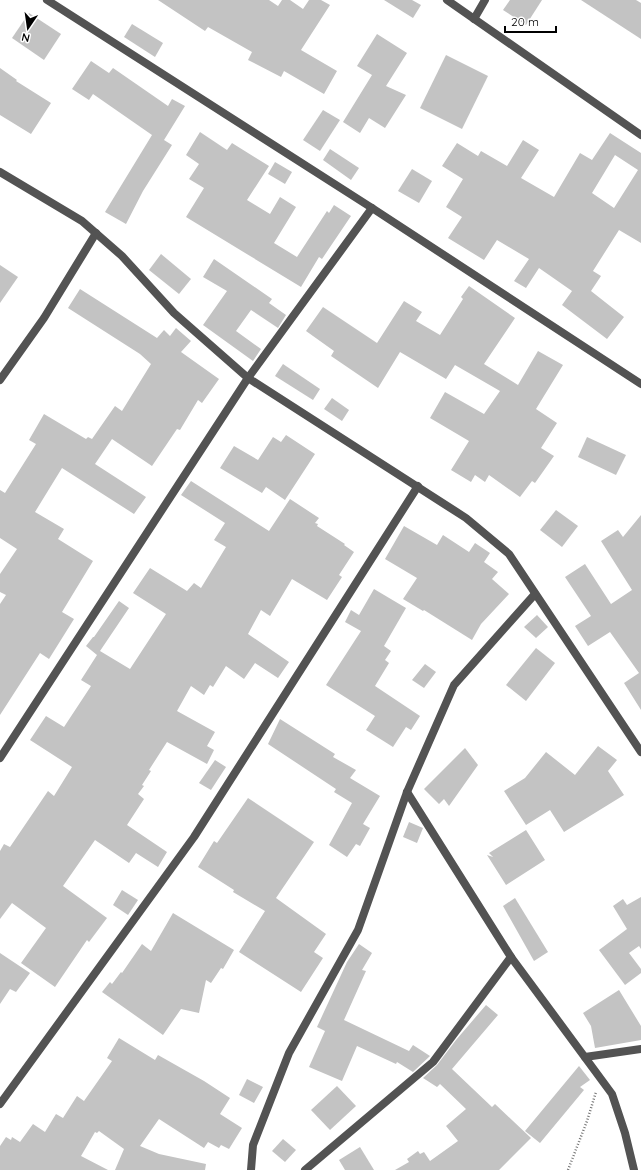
<svg xmlns="http://www.w3.org/2000/svg" width="641" height="1170" font-family="Quicksand,sans-serif">
	<rect width="100%" height="100%" fill="#fff"/>
	<g fill="#c3c3c3" fill-rule="evenodd">
		<polygon points="158,0 269,0 278,6 282,0 290,0 303,9 309,0 321,0 330,5 301,50 337,71 324,94 284,71 281,77 248,60 252,52 208,27 205,31"/>
		<polygon points="384,0 412,0 421,5 413,18"/>
		<polygon points="510,0 542,0 526,25 503,10"/>
		<polygon points="581,0 636,0 641,3 641,39"/>
		<polygon points="29,13 61,34 44,60 12,38"/>
		<polygon points="132,24 163,43 155,57 124,37"/>
		<polygon points="377,34 407,53 386,86 406,95 385,128 369,118 360,133 343,122 372,75 357,66"/>
		<polygon points="446,55 488,76 462,129 420,108"/>
		<polygon points="91,61 109,73 113,68 168,106 172,99 185,106 164,140 172,145 143,191 126,224 105,212 152,135 93,94 89,100 72,89"/>
		<polygon points="0,68 17,80 16,81 51,103 31,134 0,115"/>
		<polygon points="323,110 340,120 320,151 303,140"/>
		<polygon points="200,132 227,150 232,143 269,166 247,200 270,214 280,197 296,207 274,243 297,257 327,211 329,213 334,205 351,216 322,259 319,257 301,287 186,217 204,188 189,179 199,164 186,155"/>
		<path d="M610,133L641,153V243L619,230L593,271L601,276L591,291L624,317L607,339L562,305L572,291L539,268L526,288L514,281L529,259L497,240L484,260L448,238L462,217L446,207L463,179L442,166L457,143L478,156L481,151L507,166L523,140L539,150L521,178L554,197L580,153L592,160ZM615,155L638,170L614,208L592,193Z"/>
		<polygon points="330,149 359,168 351,180 323,160"/>
		<polygon points="275,162 292,172 285,184 268,174"/>
		<polygon points="412,169 432,181 419,203 398,191"/>
		<polygon points="161,254 191,279 179,294 149,270"/>
		<polygon points="214,259 272,299 269,303 286,315 278,328 251,310 236,331 261,349 253,361 203,325 227,291 203,277"/>
		<polygon points="0,265 18,277 0,303"/>
		<polygon points="469,286 515,318 484,364 518,385 538,351 563,365 536,409 557,423 541,448 554,456 535,483 532,481 520,497 489,475 485,482 475,475 471,482 451,470 469,441 430,418 445,392 484,414 500,391 455,365 446,379 400,352 378,388 331,356 334,351 306,331 323,307 377,343 404,301 422,312 416,321 440,335 463,299 461,297"/>
		<polygon points="80,289 157,338 164,330 170,336 176,328 191,341 181,352 219,379 202,403 198,400 180,430 177,429 152,466 112,439 95,464 146,497 134,514 62,468 35,512 64,529 58,539 93,561 62,612 74,619 49,659 40,653 0,715 0,604 6,595 0,592 0,574 17,549 0,538 0,490 5,493 36,444 29,440 44,414 86,439 88,437 92,439 115,406 122,411 151,364 140,354 68,308"/>
		<polygon points="283,364 320,389 313,400 275,376"/>
		<polygon points="332,398 349,410 342,421 324,409"/>
		<polygon points="286,435 315,454 285,500 266,487 262,493 220,468 234,446 258,460 273,437 281,442"/>
		<polygon points="587,437 626,455 616,475 578,457"/>
		<polygon points="191,481 269,531 290,499 319,518 315,523 318,524 317,526 345,544 344,545 354,552 339,575 342,577 327,600 292,579 270,616 261,610 248,634 289,662 278,678 255,663 244,679 226,666 213,687 210,685 204,695 191,686 177,711 215,732 207,746 214,750 207,764 167,742 149,770 151,771 142,785 144,786 138,794 144,799 127,825 167,852 158,867 136,853 129,863 95,840 63,886 107,918 89,942 87,940 55,987 21,963 46,928 12,903 0,919 0,851 4,844 10,847 48,791 54,796 72,767 30,740 46,716 64,727 91,686 81,680 97,655 86,646 93,637 94,637 119,601 129,608 100,651 130,669 166,614 133,593 150,568 187,591 194,583 201,588 226,547 214,540 225,523 181,495"/>
		<polygon points="556,510 578,526 562,547 540,530"/>
		<polygon points="641,515 641,710 624,683 639,673 610,632 588,646 575,626 591,616 565,577 585,564 611,604 632,590 601,541 618,530 623,537"/>
		<polygon points="404,526 437,545 443,535 469,552 475,543 490,553 484,562 498,572 492,579 509,594 481,624 472,640 424,610 423,611 403,599 417,578 385,559"/>
		<polygon points="374,589 406,608 384,646 391,651 385,660 389,663 375,686 420,716 411,730 406,727 393,747 366,730 375,716 326,685 361,631 345,622 351,610 359,615"/>
		<polygon points="537,615 548,627 536,638 524,627"/>
		<polygon points="536,648 555,663 526,701 506,685"/>
		<polygon points="425,664 436,672 424,688 412,680"/>
		<polygon points="280,719 335,754 333,757 356,770 350,778 380,796 363,824 370,828 360,846 356,844 347,857 329,845 352,803 334,792 336,789 268,744"/>
		<polygon points="598,746 617,760 608,771 624,795 564,832 550,810 526,825 504,791 525,778 546,752 575,775"/>
		<polygon points="465,748 478,765 449,806 444,799 439,804 424,789"/>
		<polygon points="215,760 226,767 211,790 199,783"/>
		<polygon points="248,798 314,842 276,898 326,934 314,952 323,958 301,992 239,952 265,911 233,892 234,890 198,867 214,841 217,843"/>
		<polygon points="409,822 423,828 417,843 403,837"/>
		<polygon points="526,830 545,860 506,885 487,855 493,857 489,853"/>
		<polygon points="122,890 138,900 128,915 113,905"/>
		<polygon points="641,897 641,949 639,946 629,953 641,969 641,973 625,985 599,950 627,929 613,906 623,899 627,905"/>
		<polygon points="515,898 548,952 534,961 503,906"/>
		<polygon points="173,913 234,950 223,969 221,968 211,983 206,980 199,1013 181,1009 163,1035 102,992 110,982 112,984 121,972 122,973 142,944 151,951"/>
		<polygon points="359,944 372,953 362,970 366,971 344,1020 409,1051 413,1045 430,1056 413,1072 397,1062 396,1064 357,1046 342,1081 309,1067 325,1031 317,1027 347,962"/>
		<polygon points="0,953 30,973 16,992 10,989 0,1004"/>
		<polygon points="619,990 641,1026 641,1040 595,1048 591,1026 583,1013"/>
		<polygon points="486,1005 498,1015 452,1069 492,1107 495,1104 531,1138 499,1170 395,1170 409,1162 407,1159 418,1151 420,1154 424,1152 430,1161 458,1141 446,1126 466,1109 440,1084 437,1087 423,1078 437,1065 456,1040"/>
		<polygon points="119,1038 155,1060 158,1055 204,1081 230,1098 220,1114 242,1128 229,1149 221,1145 219,1148 208,1142 204,1148 159,1119 140,1146 159,1154 206,1164 205,1170 115,1170 124,1149 99,1131 97,1133 95,1132 81,1156 108,1170 0,1170 0,1146 6,1137 11,1140 12,1137 20,1142 33,1124 45,1132 56,1114 63,1118 77,1096 84,1101 112,1061 107,1058"/>
		<polygon points="579,1066 590,1080 580,1087 584,1090 540,1143 525,1131"/>
		<polygon points="247,1079 263,1087 254,1103 239,1095"/>
		<polygon points="337,1086 356,1106 330,1130 311,1110"/>
		<polygon points="283,1139 296,1150 285,1162 272,1151"/>
		<polygon points="360,1147 374,1170 345,1170 339,1160"/>
	</g>
	<g fill="none" stroke-linecap="round" stroke-linejoin="round">
		<polyline stroke="#757575" stroke-width="2.5" stroke-dasharray="1 2" stroke-linecap="butt" points="568,1170 587,1121 596,1092"/>
		<g stroke="#535353" stroke-width="8">
			<polyline points="47,0 372,208 641,384"/>
			<polyline points="447,0 641,135"/>
			<polyline points="474,19 485,0"/>
			<polyline points="0,172 82,221 122,256 174,313 248,378 466,518 509,554 641,752"/>
			<polyline points="0,380 44,318 96,233"/>
			<polyline points="0,758 248,378 372,208"/>
			<polyline points="407,792 511,957 612,1094 625,1133 634,1170"/>
			<polyline points="585,1057 641,1049"/>
			<polyline points="0,1104 194,837 418,486"/>
			<polyline points="251,1170 253,1145 289,1053 358,930 407,792 454,685 535,594"/>
			<polyline points="305,1170 433,1062 511,957"/>
		</g>
	</g>
	<g transform="translate(28 28) rotate(193)" stroke="#ffffff" stroke-width="3" paint-order="stroke">
	<path d="M0-3L7 15L0 10L-7 15Z" fill="#000000"/>
	<text y="-6" font-size="11" font-weight="bold" text-anchor="middle" fill="#000000">N</text>
	</g>
	<path d="M505 26v6h51v-6" fill="none" stroke="#000000" stroke-width="2"/>
	<text x="511" y="26" font-size="12" fill="#000000" stroke="#ffffff" stroke-width="3" paint-order="stroke">20 m</text>
</svg>
